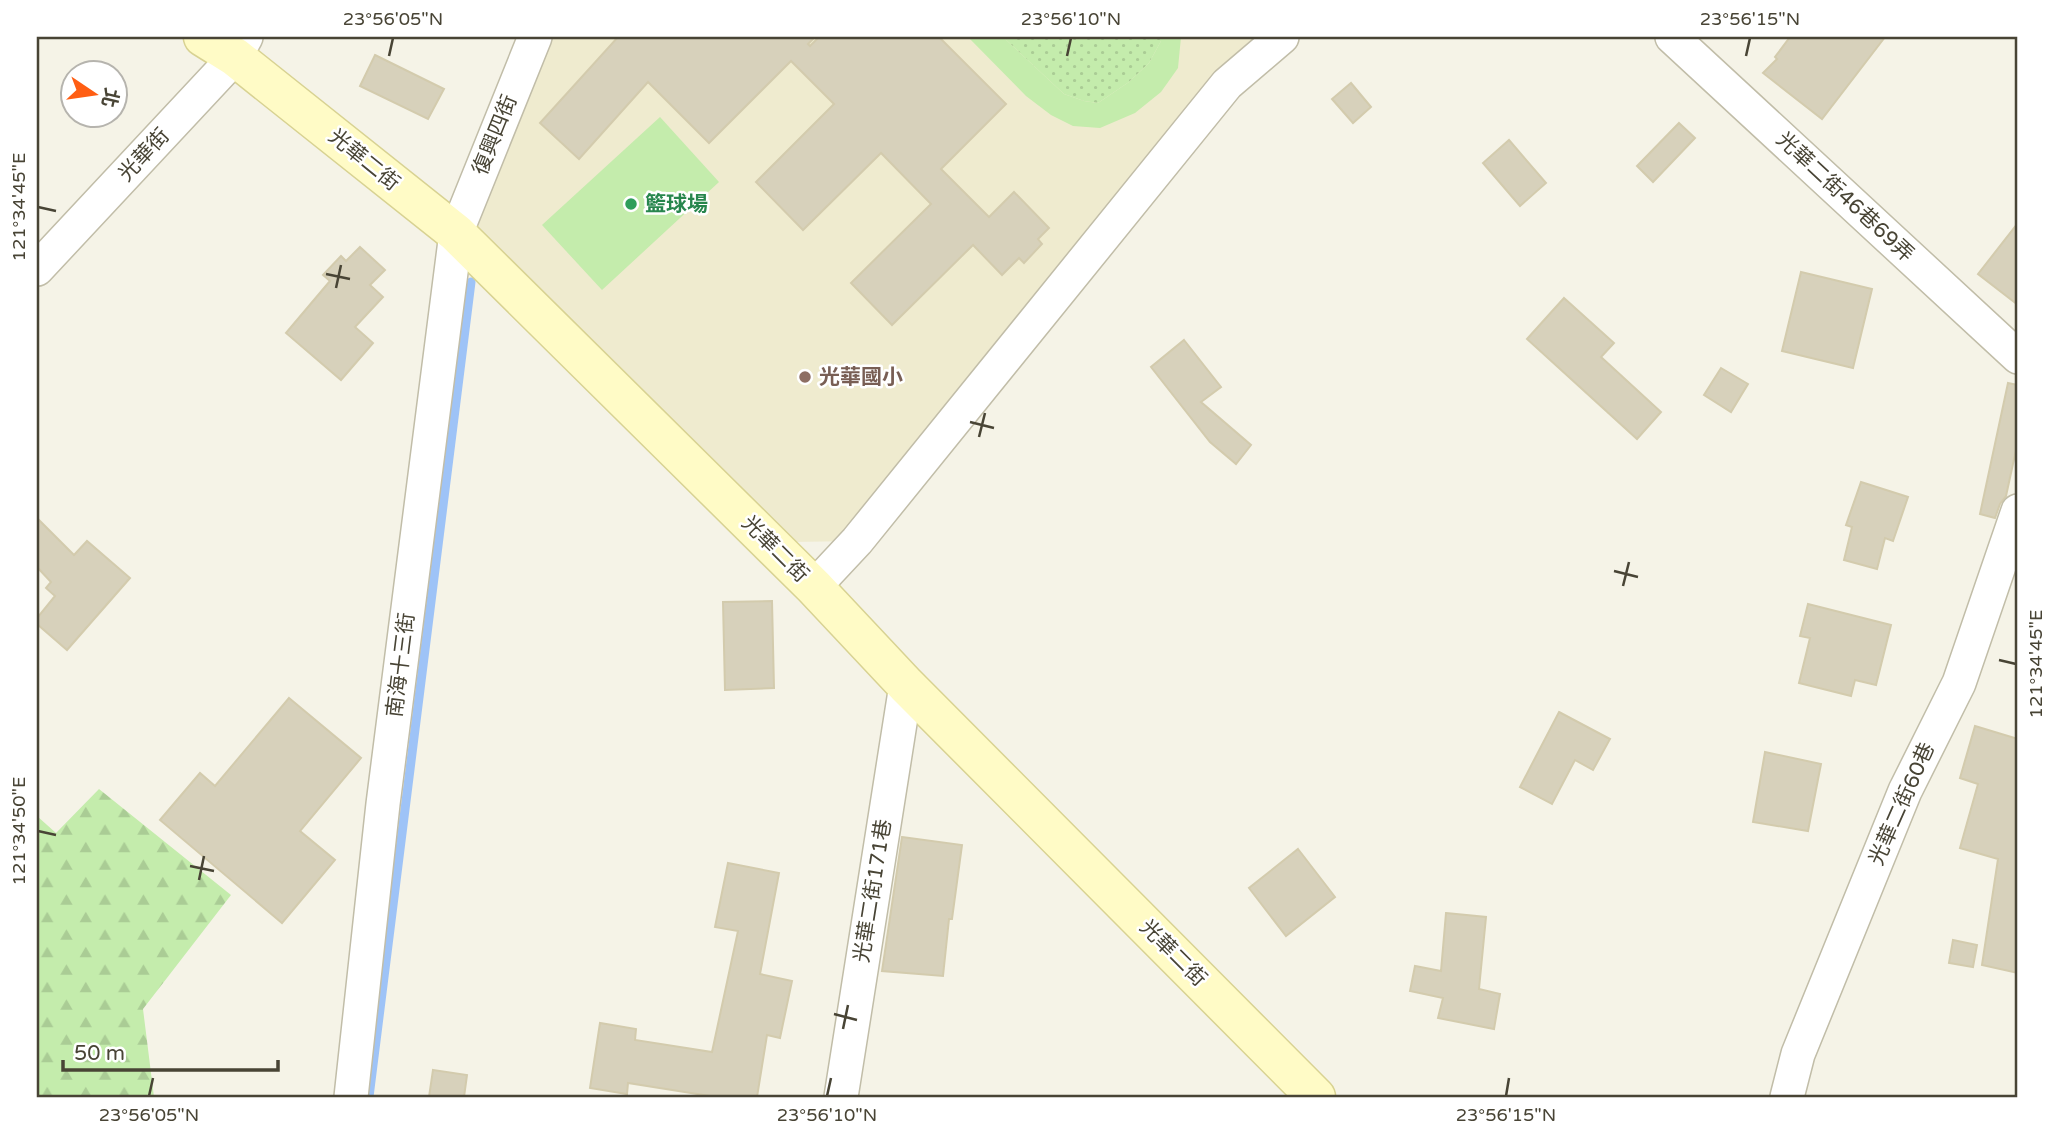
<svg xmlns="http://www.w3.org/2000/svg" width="2055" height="1134" font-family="'Varela Round','Noto Sans TC',sans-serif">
	<defs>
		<pattern id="grass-dots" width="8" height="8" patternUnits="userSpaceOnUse" patternTransform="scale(1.75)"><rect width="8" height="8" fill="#c4ecac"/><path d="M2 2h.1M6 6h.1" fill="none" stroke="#aacc95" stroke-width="1.8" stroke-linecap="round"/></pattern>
		<pattern id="forest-firs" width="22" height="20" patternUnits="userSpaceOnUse" patternTransform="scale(1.75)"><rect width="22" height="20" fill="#c4ecac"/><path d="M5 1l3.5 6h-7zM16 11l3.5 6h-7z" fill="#aacc95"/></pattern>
	</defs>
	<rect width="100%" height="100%" fill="#f5f3e7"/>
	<polygon fill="#efebcf" points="537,37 1255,37 1214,76 857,541 791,542 462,212"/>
	<polygon fill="url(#grass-dots)" points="1003,37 1161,37 1161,41 1149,63 1129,82 1098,103 1084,101 1064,94"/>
	<polygon fill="url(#forest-firs)" points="99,789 231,895 143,1009 154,1097 37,1097 37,816 56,833"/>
	<g fill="#c4ecac">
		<polygon points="968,37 1003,37 1064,94 1084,101 1098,103 1129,82 1149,63 1161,41 1161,37 1181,37 1178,68 1161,92 1135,113 1100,128 1073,126 1051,115 1026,96"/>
		<polygon points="660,117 719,182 602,290 542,225"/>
	</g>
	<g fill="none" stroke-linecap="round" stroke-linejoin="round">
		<polyline stroke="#9ec3f7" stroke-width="9" points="369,1097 471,282"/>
	</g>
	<g fill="#d7d1bb" stroke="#d3cbad" stroke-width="2">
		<polygon points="618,37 815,37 808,44 810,46 819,37 939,37 1006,104 941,169 989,217 1014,192 1049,228 1038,239 1042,244 1024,263 1019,258 1002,275 973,245 892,325 851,283 931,204 881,153 803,230 756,182 834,104 791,61 709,143 648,82 579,159 540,123"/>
		<polygon points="1790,37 1885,37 1822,119 1763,73 1777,59 1775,57"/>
		<polygon points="375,55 444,89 428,119 360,86"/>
		<polygon points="1351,83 1371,107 1353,123 1332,99"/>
		<polygon points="1679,123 1695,138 1653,182 1637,166"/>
		<polygon points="1509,140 1546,183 1520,206 1483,163"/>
		<polygon points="2018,223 2018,305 1978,274"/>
		<polygon points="360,247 385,270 370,285 383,297 355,327 373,343 341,380 286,333 330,281 323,275 341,256 346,261"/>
		<polygon points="1801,272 1872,289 1853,368 1782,351"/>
		<polygon points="1564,298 1614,343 1601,357 1661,412 1637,439 1527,339"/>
		<polygon points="1184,340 1221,387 1201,402 1251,445 1236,464 1210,442 1151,367"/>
		<polygon points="1721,368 1748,384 1731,412 1704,395"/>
		<polygon points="2008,383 2018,385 2018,441 2006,496 2000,504 1995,518 1980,514"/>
		<polygon points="1861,482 1908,497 1893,541 1885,538 1877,569 1844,560 1852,527 1846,525"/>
		<polygon points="37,518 74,555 87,541 130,578 67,650 37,624 37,618 55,596 46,588 51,582 37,567"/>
		<polygon points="772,601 774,688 725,690 723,602"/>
		<polygon points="1808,604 1891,625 1876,685 1855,680 1851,696 1799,683 1810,638 1800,636"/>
		<polygon points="289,698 361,758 300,831 335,860 282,923 160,820 200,773 215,786"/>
		<polygon points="1559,712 1610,739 1593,770 1575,760 1552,804 1520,787"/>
		<polygon points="1975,726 2018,739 2018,973 1982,965 1998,859 1960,848 1978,784 1960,778"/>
		<polygon points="1765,752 1821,764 1808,831 1753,822"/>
		<polygon points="902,837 962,845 952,919 949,919 943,976 882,971"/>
		<polygon points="1298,849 1335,897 1286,936 1249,888"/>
		<polygon points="728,863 779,873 760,974 792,981 780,1038 767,1035 757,1097 716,1097 628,1083 627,1094 590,1088 600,1023 636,1029 635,1040 712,1052 738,931 715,927"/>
		<polygon points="1446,913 1486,917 1479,989 1500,994 1494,1029 1438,1018 1443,998 1410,991 1415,966 1441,971"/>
		<polygon points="1953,940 1977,945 1973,967 1949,963"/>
		<polygon points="433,1070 467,1075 464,1097 429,1097"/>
	</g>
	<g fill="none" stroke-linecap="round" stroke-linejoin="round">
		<defs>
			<g id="street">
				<polyline points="1672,37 2018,357"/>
				<polyline points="37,269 235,57 246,37"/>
				<polyline points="814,587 857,541 1227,84 1282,37"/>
				<polyline points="351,1097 383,804 456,233 535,37"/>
				<polyline points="841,1097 906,685"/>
				<polyline points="1787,1097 1798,1054 1905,791 1959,683 2018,511"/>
			</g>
			<polyline id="secondary" points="203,37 235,57 456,233 814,587 906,685 1316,1097"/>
		</defs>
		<use href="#street" stroke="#c1bda8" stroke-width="36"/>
		<use href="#secondary" stroke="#d8d292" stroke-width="41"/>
		<use href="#street" stroke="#fff" stroke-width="33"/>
		<use href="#secondary" stroke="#fffbc6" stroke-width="38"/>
	</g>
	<path fill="none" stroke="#484435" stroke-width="2.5" d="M389,56L393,38M1067,56L1071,38M1746,56L1750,38M38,207L56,211M326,274L350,279M336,288L341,265M970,422L994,428M979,437L985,413M1614,571L1638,577M1623,586L1629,562M1999,660L2016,664M38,831L56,835M190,866L214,871M199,880L204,856M834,1014L857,1020M843,1029L848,1005M149,1096L153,1078M827,1096L831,1078M1506,1096L1509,1078"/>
	<circle fill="#2e9e5b" stroke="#fff" stroke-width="2.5" cx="631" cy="204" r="7"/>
	<circle fill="#8d6e63" stroke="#fff" stroke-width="2.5" cx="805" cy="377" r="7"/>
	<g text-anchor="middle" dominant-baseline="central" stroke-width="5" stroke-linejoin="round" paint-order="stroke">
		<g font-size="21" fill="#484435" stroke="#fff">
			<text transform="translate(495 135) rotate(-68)">復興四街</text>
			<text transform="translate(144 155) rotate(-47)">光華街</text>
			<text transform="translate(364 160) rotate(39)">光華二街</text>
			<text transform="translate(1845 197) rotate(43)">光華二街46巷69弄</text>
			<text transform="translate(775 549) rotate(45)">光華二街</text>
			<text transform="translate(401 665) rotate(-83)">南海十三街</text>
			<text transform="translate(1902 804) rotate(-66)">光華二街60巷</text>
			<text transform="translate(873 891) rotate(-81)">光華二街171巷</text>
			<text transform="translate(1173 953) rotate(45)">光華二街</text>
		</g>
		<g font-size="21" font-weight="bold" fill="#27864d" stroke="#fff" text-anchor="start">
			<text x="645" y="204">籃球場</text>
		</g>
		<g font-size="21" font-weight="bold" fill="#785e54" stroke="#fff" text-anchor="start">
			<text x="819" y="377">光華國小</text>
		</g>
	</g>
	<rect width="2055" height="1134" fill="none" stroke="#ffffff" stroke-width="77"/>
	<g transform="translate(94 94) rotate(103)"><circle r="33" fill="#ffffff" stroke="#b6b4ae" stroke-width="2"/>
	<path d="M0-5L12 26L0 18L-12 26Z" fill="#ff5e13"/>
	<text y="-10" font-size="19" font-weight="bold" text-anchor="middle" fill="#484435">北</text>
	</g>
	<path d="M63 1060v10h215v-10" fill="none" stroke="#484435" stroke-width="3.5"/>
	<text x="74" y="1060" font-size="21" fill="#484435" stroke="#ffffff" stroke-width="5" paint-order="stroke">50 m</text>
	<rect x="38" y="38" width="1978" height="1058" fill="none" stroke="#484435" stroke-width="2.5"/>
	<g font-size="18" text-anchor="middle" fill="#484435">
		<text x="393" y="25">23°56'05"N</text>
		<text x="1071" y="25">23°56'10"N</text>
		<text x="1750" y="25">23°56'15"N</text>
		<text transform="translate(19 207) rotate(-90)" y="6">121°34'45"E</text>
		<text transform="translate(2036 664) rotate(-90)" y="6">121°34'45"E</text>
		<text transform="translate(19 831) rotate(-90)" y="6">121°34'50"E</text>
		<text x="149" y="1121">23°56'05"N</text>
		<text x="827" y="1121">23°56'10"N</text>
		<text x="1506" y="1121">23°56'15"N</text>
	</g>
</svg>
